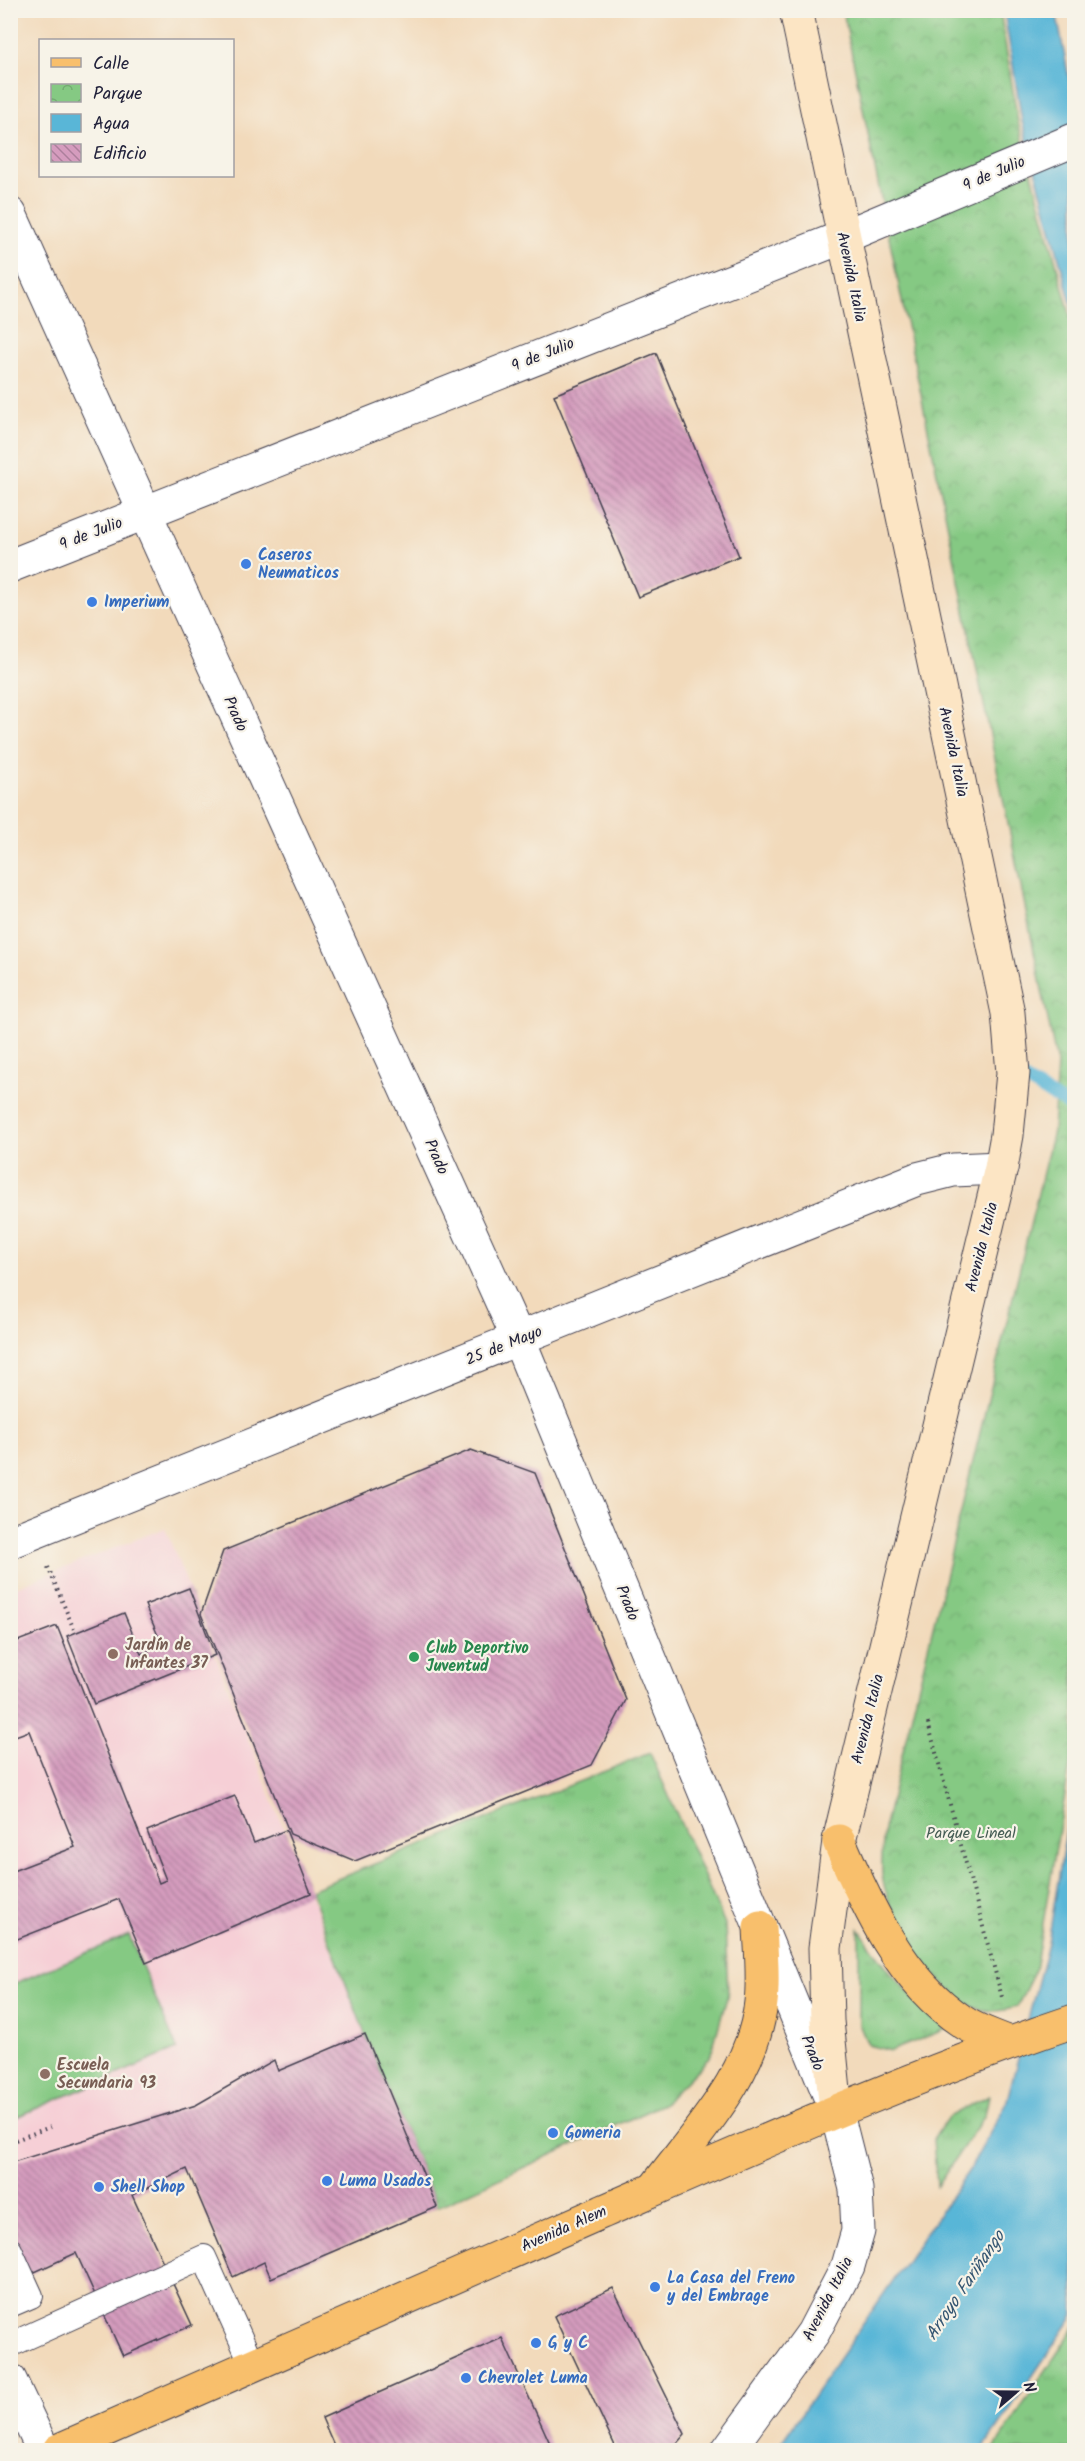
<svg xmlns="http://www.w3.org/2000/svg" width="1085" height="2461" font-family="Kalam,sans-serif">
	<defs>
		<pattern id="grass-tufts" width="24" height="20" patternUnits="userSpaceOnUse" patternTransform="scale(1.5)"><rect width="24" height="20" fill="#85c983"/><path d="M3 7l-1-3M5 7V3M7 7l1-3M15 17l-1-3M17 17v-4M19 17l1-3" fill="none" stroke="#73ac72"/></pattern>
		<pattern id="park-crowns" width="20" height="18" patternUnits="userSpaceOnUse" patternTransform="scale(1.5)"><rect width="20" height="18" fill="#85c983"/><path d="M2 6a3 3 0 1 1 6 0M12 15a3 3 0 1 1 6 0" fill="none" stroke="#73ac72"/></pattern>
		<pattern id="building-back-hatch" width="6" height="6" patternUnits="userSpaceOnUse" patternTransform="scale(1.5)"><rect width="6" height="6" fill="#d59cbe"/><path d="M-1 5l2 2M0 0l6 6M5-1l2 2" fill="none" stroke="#ac7f9c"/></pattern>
	</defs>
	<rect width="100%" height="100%" fill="#f7f3e8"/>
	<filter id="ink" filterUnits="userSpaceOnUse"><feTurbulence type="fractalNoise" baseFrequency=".0167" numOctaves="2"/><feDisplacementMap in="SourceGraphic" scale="12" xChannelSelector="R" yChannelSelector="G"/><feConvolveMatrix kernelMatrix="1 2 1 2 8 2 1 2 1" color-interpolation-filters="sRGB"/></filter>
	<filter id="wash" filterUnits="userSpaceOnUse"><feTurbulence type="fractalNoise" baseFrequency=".008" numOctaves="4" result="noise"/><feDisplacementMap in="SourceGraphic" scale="24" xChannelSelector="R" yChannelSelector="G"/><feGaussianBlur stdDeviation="1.35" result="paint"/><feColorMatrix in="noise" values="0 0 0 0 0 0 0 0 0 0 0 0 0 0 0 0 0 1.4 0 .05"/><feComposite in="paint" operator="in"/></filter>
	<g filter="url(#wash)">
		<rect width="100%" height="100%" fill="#f2dabb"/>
		<polygon fill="#f6cfd6" points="165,1528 365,2034 278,2071 274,2060 196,2105 11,2163 11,1589"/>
		<g fill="url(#grass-tufts)" stroke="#54765f" stroke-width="1.5">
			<polygon points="650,1753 725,1924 728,1994 710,2057 663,2104 437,2207 365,2034 310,1890"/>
			<path d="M859,1929C887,1971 909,1995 946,2029L891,2051L868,2045L859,2024Z"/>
			<polygon points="989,2095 985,2115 937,2186 933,2140 948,2117"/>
			<polygon points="1074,2328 1074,2445 1071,2450 993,2450"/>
		</g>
		<path fill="url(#park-crowns)" stroke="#54765f" stroke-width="1.5" d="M843,11H1000L1018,122L1074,329V1742L1035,1970L1017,2007C1002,2011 991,2013 976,2008C938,1995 887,1915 882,1875C881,1860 883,1844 884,1829L1053,1131L1057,1064Z"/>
		<polygon fill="#85c983" stroke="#54765f" stroke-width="1.5" points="129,1935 177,2049 11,2119 11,1985"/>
		<g fill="#59b6d7" stroke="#3e6c89" stroke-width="1.5">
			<polygon points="1004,11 1056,11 1074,104 1074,314 1022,121"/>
			<polygon points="1074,1782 1074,2315 982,2450 776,2450 970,2169 1006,2104 1048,1943"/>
		</g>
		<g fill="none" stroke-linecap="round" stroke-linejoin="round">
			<polyline stroke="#59b6d7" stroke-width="12" points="1017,1075 1074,1109"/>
		</g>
		<g id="blocks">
			<g fill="url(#building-back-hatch)">
				<polygon points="656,353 739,556 638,597 554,395"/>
				<polygon points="471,1450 535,1473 626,1700 592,1765 355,1861 290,1834 201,1614 223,1551"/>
				<polygon points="189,1588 215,1655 94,1704 67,1636 124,1613 141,1654 162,1645 145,1605"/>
				<polygon points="57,1626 159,1883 166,1880 147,1831 235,1796 254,1843 286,1830 311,1893 146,1963 119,1899 10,1942 10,1872 75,1847 29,1731 10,1738 10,1644"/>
				<polygon points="365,2034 437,2207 271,2278 264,2262 233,2277 187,2169 132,2195 192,2325 123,2356 76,2253 13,2282 10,2277 10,2163 196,2105 274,2060 278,2071"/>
				<polygon points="613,2288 685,2434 671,2450 617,2450 554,2316"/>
				<polygon points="502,2338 553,2450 336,2450 322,2418"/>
			</g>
		</g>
	</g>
	<g filter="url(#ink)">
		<use href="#blocks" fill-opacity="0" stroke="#413e4e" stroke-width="1.5"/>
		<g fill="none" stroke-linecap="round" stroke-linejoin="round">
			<defs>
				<g id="service">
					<polyline points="10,2250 31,2296 10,2305"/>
					<polyline points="10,2345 204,2257 252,2364"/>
				</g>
				<g id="minor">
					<polyline points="10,214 519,1340 831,2099"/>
					<polyline points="10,566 843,237 1074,140"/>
					<polyline points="10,1542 917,1179 953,1170 1001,1168"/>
					<polyline points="10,2380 43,2450"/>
				</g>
				<polyline id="tertiary" points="728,2450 813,2333 848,2266 858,2231 856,2189 836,2110"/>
				<polyline id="secondary" points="796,10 1008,1013 1013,1073 1007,1135 1001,1168 839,1841 825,1948 827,2021 836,2110"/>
				<g id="primary">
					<path d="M839,1841C867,1906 901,1981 963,2022C976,2031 994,2036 1009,2043"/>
					<path d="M655,2188C696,2133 754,2074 761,2002C764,1977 761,1952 760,1927"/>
					<path d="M59,2450C240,2370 421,2291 602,2212C758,2144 913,2075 1074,2021"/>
				</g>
			</defs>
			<use href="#service" stroke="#413e4e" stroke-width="26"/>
			<use href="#minor" stroke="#413e4e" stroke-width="35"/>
			<use href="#tertiary" stroke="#413e4e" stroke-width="35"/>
			<use href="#secondary" stroke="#413e4e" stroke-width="35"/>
			<use href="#primary" stroke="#413e4e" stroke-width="35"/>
			<g stroke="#413e4e" stroke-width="4" stroke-dasharray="1.5 4.5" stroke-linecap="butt">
				<polyline points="48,1567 75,1632"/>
				<polyline points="928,1723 1002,1997"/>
				<polyline points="10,2142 50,2127"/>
			</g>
			<use href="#service" stroke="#fff" stroke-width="24"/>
			<use href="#minor" stroke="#fff" stroke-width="33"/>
			<use href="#tertiary" stroke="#fff" stroke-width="33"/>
			<use href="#secondary" stroke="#fce5c4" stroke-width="33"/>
			<use href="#primary" stroke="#f8bf6c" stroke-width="33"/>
		</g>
	</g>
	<g fill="#3f7fe0" stroke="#f7f3e8" stroke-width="2">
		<circle cx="246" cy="564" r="6"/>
		<circle cx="92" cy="602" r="6"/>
		<circle cx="553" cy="2133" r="6"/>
		<circle cx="327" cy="2181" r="6"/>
		<circle cx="99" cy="2187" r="6"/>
		<circle cx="655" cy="2287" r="6"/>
		<circle cx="536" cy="2343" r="6"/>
		<circle cx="466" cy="2378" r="6"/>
	</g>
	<g fill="#8d6e63" stroke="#f7f3e8" stroke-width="2">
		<circle cx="113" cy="1654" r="6"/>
		<circle cx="45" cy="2074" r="6"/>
	</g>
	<circle fill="#2e9e5b" stroke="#f7f3e8" stroke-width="2" cx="414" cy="1657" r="6"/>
	<g text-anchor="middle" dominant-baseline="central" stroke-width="4.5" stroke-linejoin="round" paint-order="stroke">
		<g font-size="16" fill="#22223b" stroke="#f7f3e8">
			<text transform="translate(994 174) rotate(-23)">9 de Julio</text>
			<text transform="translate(851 277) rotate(78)">Avenida Italia</text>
			<text transform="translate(543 355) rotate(-22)">9 de Julio</text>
			<text transform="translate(91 534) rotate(-21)">9 de Julio</text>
			<text transform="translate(235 714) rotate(66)">Prado</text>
			<text transform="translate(953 752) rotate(78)">Avenida Italia</text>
			<text transform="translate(436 1157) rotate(66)">Prado</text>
			<text transform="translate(982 1247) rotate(-76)">Avenida Italia</text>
			<text transform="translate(504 1346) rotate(-22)">25 de Mayo</text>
			<text transform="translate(627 1603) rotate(68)">Prado</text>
			<text transform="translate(868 1719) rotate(-76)">Avenida Italia</text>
			<text transform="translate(812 2053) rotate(68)">Prado</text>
			<text transform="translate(564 2229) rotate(-24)">Avenida Alem</text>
			<text transform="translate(828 2299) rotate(-63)">Avenida Italia</text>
		</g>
		<g font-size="16" font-weight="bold" fill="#366cbe" stroke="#f7f3e8" text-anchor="start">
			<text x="258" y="555">Caseros<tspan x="258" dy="18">Neumaticos</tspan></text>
			<text x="104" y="602">Imperium</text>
			<text x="565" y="2133">Gomeria</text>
			<text x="339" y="2181">Luma Usados</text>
			<text x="111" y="2187">Shell Shop</text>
			<text x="667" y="2278">La Casa del Freno<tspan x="667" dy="18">y del Embrage</tspan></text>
			<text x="548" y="2343">G y C</text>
			<text x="478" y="2378">Chevrolet Luma</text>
		</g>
		<g font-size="16" font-weight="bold" fill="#785e54" stroke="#f7f3e8" text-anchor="start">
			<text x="125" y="1645">Jardín de<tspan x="125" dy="18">Infantes 37</tspan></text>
			<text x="57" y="2065">Escuela<tspan x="57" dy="18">Secundaria 93</tspan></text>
		</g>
		<g font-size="16" font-weight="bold" fill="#27864d" stroke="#f7f3e8" text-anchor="start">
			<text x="426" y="1648">Club Deportivo<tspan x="426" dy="18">Juventud</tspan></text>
		</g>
		<g font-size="16" fill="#455c54" stroke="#f7f3e8">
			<text x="971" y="1833">Parque Lineal</text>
		</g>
		<g font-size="18" font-style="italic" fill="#355672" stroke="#f7f3e8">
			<text transform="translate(966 2286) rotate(-56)">Arroyo Fariñango</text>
		</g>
	</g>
	<rect width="1085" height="2461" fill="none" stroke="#f7f3e8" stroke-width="36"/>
	<rect x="39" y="39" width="195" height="138" fill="#f7f3e8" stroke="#a29fa3" stroke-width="1.5"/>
	<rect x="51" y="58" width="30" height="9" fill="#f8bf6c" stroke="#a29fa3" stroke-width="1.5"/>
	<text x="93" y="69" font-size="18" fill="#22223b">Calle</text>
	<rect x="51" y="84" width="30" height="18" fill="url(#park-crowns)" stroke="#a29fa3" stroke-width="1.5"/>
	<text x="93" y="99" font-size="18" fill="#22223b">Parque</text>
	<rect x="51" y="114" width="30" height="18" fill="#59b6d7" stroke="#a29fa3" stroke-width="1.5"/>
	<text x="93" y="129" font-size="18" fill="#22223b">Agua</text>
	<rect x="51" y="144" width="30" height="18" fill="url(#building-back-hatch)" stroke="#a29fa3" stroke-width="1.5"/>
	<text x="93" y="159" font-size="18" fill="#22223b">Edificio</text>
	<g transform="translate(1016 2392) rotate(70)" stroke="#f7f3e8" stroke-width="4.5" paint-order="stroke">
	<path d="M0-4.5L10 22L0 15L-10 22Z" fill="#22223b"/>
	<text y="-9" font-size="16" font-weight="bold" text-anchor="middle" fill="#22223b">N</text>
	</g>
</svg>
